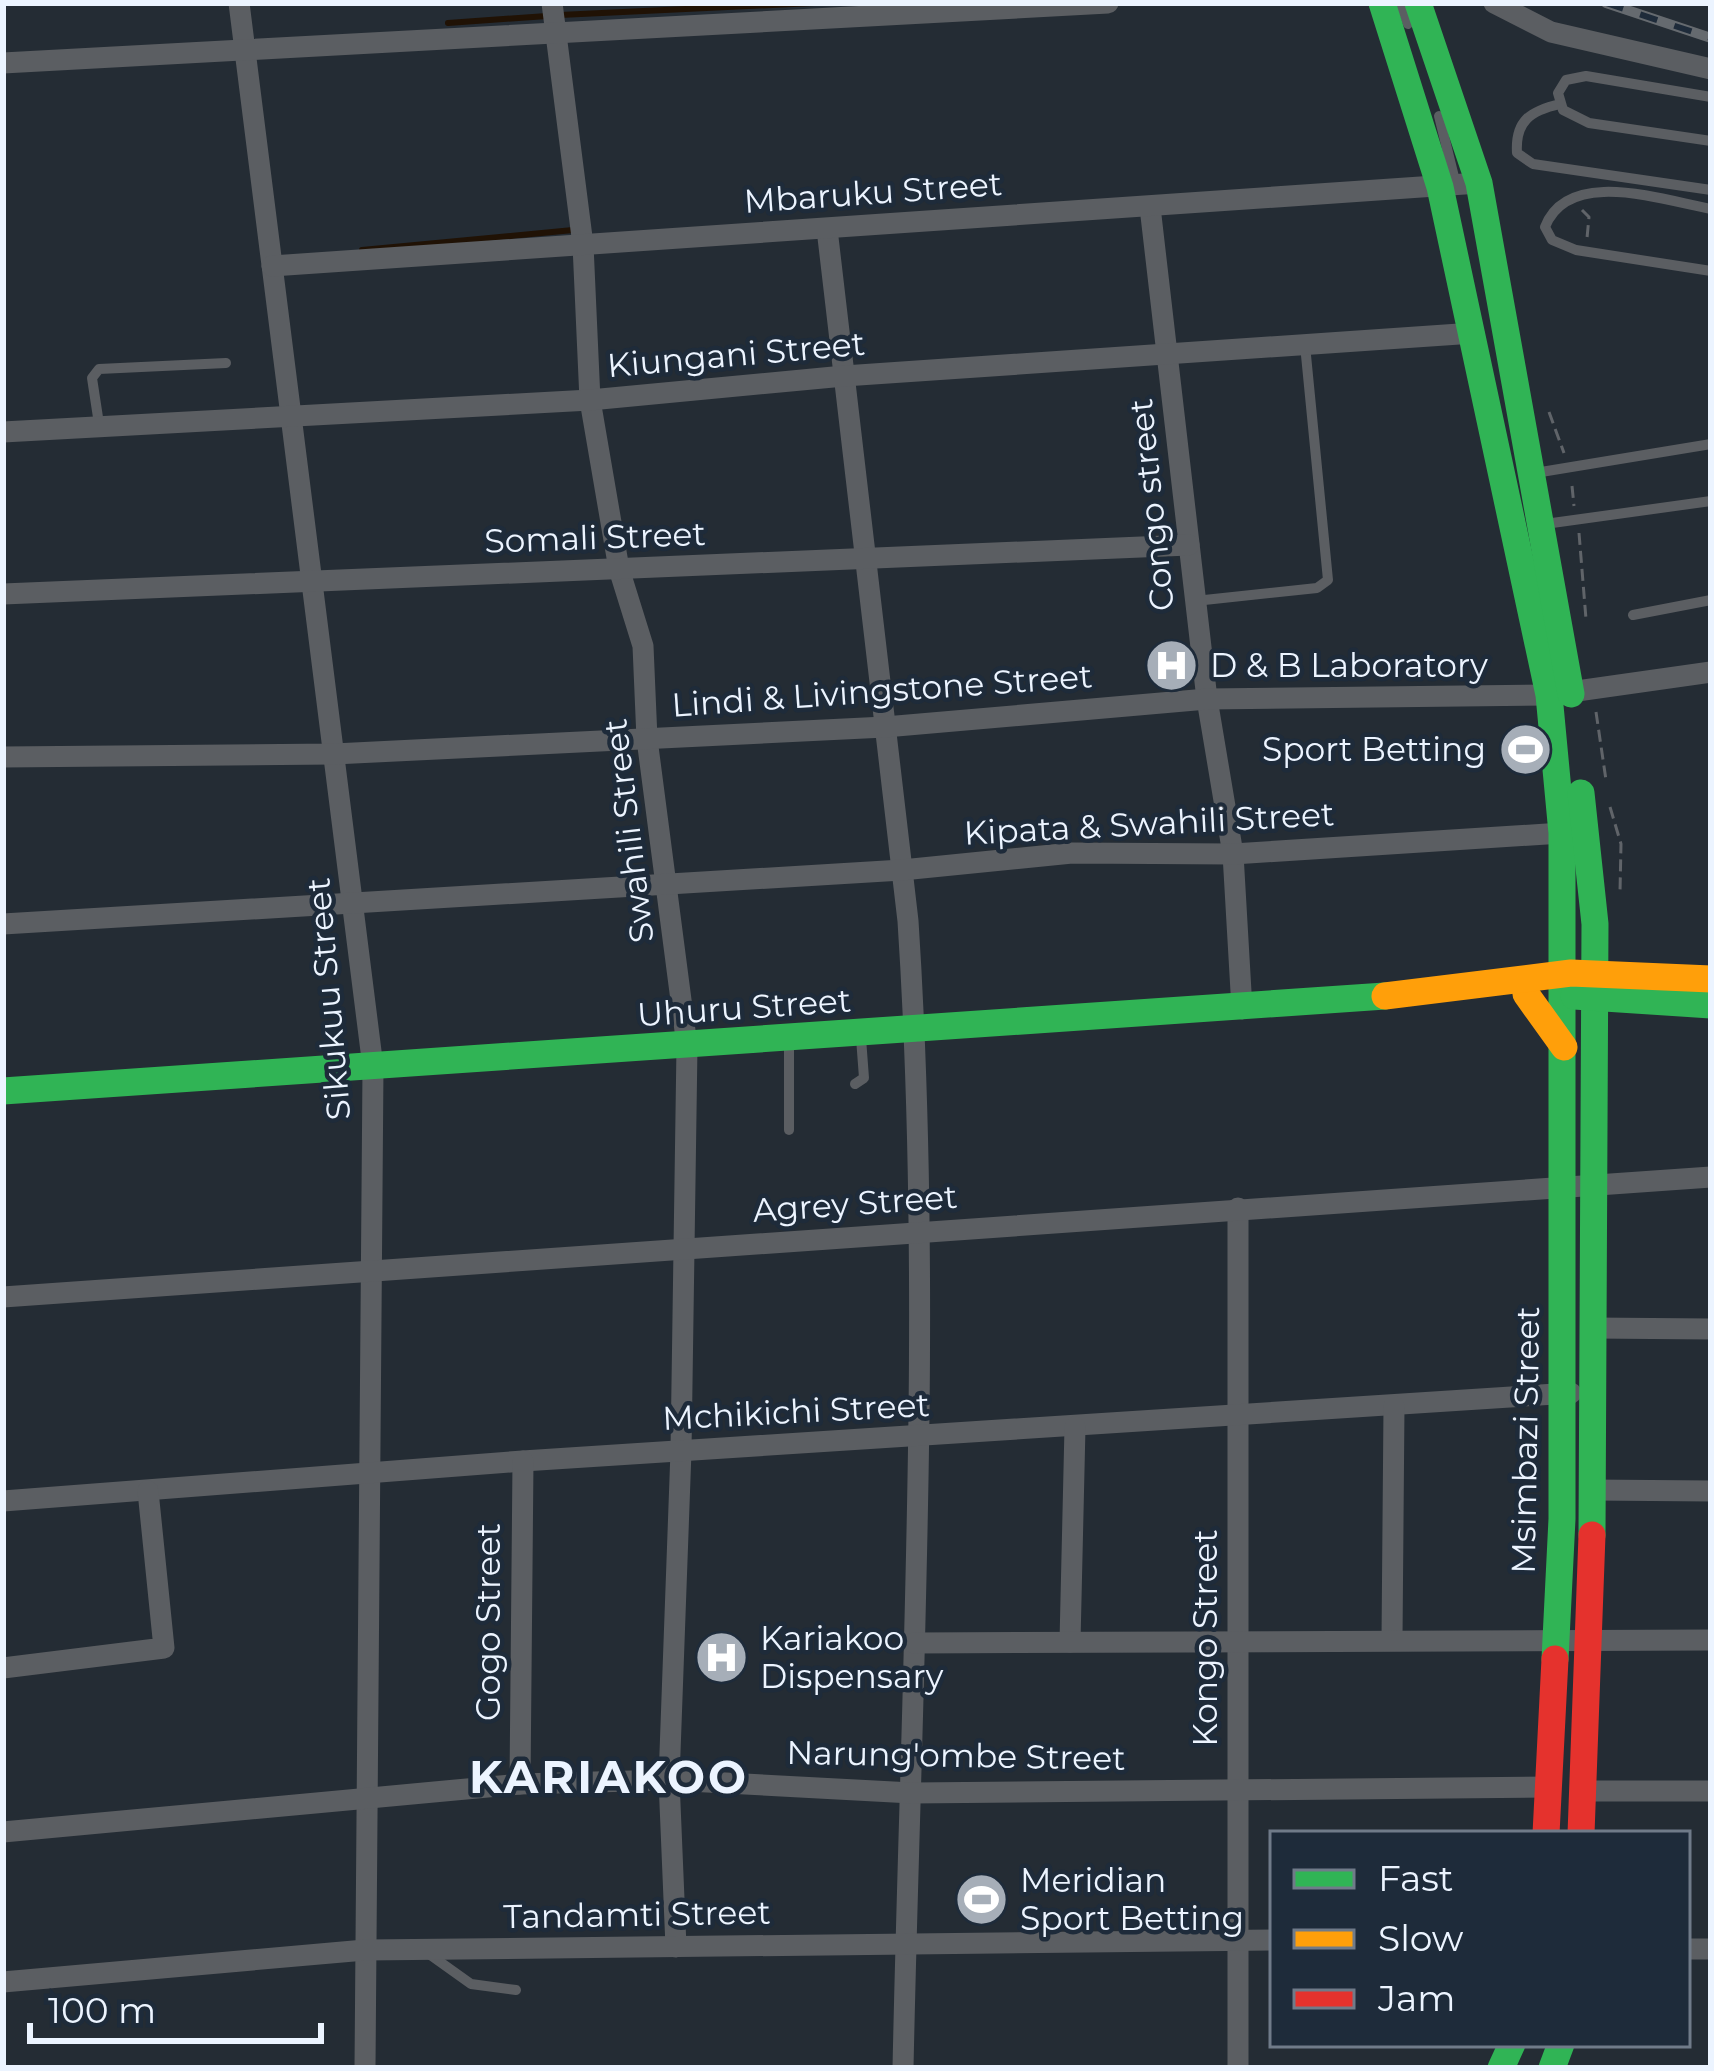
<svg xmlns="http://www.w3.org/2000/svg" width="1714" height="2071" font-family="Montserrat,sans-serif">
	<rect width="100%" height="100%" fill="#242c34"/>
	<g fill="none" stroke-linecap="round" stroke-linejoin="round">
		<g stroke="#201205" stroke-width="6">
			<polyline points="560,15 814,3"/>
			<polyline points="448,23 547,16"/>
			<polyline points="362,250 573,230"/>
		</g>
		<g stroke="#606469" stroke-width="3" stroke-dasharray="12 6" stroke-linecap="butt">
			<polyline points="1582,210 1589,217 1587,238"/>
			<polyline points="1549,412 1564,453"/>
			<polyline points="1572,486 1574,506"/>
			<polyline points="1579,533 1586,619"/>
			<polyline points="1596,712 1606,780"/>
			<polyline points="1610,807 1621,844 1620,892"/>
		</g>
		<g stroke="#5b5e62" stroke-width="10">
			<polyline points="1400,3 1408,24"/>
			<polyline points="1711,97 1586,76 1566,80 1558,93 1563,110 1589,123 1711,141"/>
			<path d="M1560,104C1530,111 1515,121 1517,153L1533,164L1711,190"/>
			<polyline points="1439,116 1456,185"/>
			<path d="M1711,209C1662,200 1568,167 1545,227L1552,240L1576,250L1711,271"/>
			<polyline points="99,424 92,378 99,369 226,363"/>
			<polyline points="1535,473 1711,444"/>
			<polyline points="1545,524 1711,501"/>
			<polyline points="1195,601 1317,588 1328,580 1305,345"/>
			<polyline points="1633,615 1711,600"/>
			<polyline points="789,1044 789,1130"/>
			<polyline points="855,1084 864,1078 861,1038"/>
			<polyline points="429,1954 471,1984 516,1990"/>
		</g>
		<g stroke="#5b5e62" stroke-width="21">
			<polyline points="239,3 373,1067 365,2068"/>
			<polyline points="552,3 583,245 590,400 619,569 643,646 647,739 687,1046 681,1451 669,1780 676,1947"/>
			<polyline points="1494,3 1551,32 1711,69"/>
			<polyline points="3,63 1108,3"/>
			<polyline points="1150,207 1207,699 1233,854 1242,1009"/>
			<path d="M827,229L908,921C933,1302 911,1687 903,2068"/>
			<polyline points="272,266 1479,183"/>
			<polyline points="3,432 590,400 844,376 1474,333"/>
			<polyline points="3,594 1189,545"/>
			<polyline points="1570,692 1711,672"/>
			<polyline points="3,757 334,754 885,727 1207,699 1549,695"/>
			<polyline points="3,924 902,870 1072,853 1233,854 1562,833"/>
			<polyline points="1238,1208 1238,2068"/>
			<polyline points="3,1297 1711,1177"/>
			<polyline points="1593,1328 1711,1329"/>
			<polyline points="1591,1490 1711,1491"/>
			<polyline points="3,1501 523,1461 1571,1393"/>
			<polyline points="1392,1640 1394,1406"/>
			<polyline points="1070,1642 1075,1427"/>
			<polyline points="914,1643 1711,1640"/>
			<polyline points="3,1668 164,1648 148,1491"/>
			<polyline points="520,1784 523,1461"/>
			<polyline points="1589,1791 1711,1791"/>
			<polyline points="3,1832 520,1784 669,1780 912,1793 1550,1787"/>
			<polyline points="1687,1949 1711,1949"/>
			<polyline points="3,1982 365,1950 1273,1940"/>
		</g>
		<g stroke="#30b455" stroke-width="27">
			<polyline points="1382,3 1440,187 1549,695 1562,833 1562,1519 1555,1659"/>
			<polyline points="1418,3 1479,183 1571,694"/>
			<polyline points="1581,793 1595,924 1592,1535"/>
			<polyline points="1574,996 1711,1005"/>
			<polyline points="3,1091 1385,996"/>
			<polyline points="1501,2068 1512,2044"/>
			<polyline points="1552,2068 1561,2044"/>
		</g>
		<g stroke="#ff9f0a" stroke-width="27">
			<polyline points="1526,994 1564,1047"/>
			<polyline points="1385,996 1571,973 1711,979"/>
		</g>
		<g stroke="#e5322d" stroke-width="27">
			<polyline points="1546,1834 1555,1659"/>
			<polyline points="1581,1834 1592,1535"/>
		</g>
		<defs>
			<polyline id="rail" points="1606,3 1711,38"/>
		</defs>
		<use href="#rail" stroke="#656a6f" stroke-width="10"/>
		<use href="#rail" stroke="#1e2b3a" stroke-width="6" stroke-dasharray="18" stroke-linecap="butt"/>
	</g>
	<defs>
		<symbol id="hospital-disc" viewBox="-11 -11 22 22"><circle r="9.5" fill="#a6aeb8" stroke="#1e2b3a"/><path d="M-5-5h3v3.5h4V-5h3V5h-3V1.5h-4V5h-3Z" fill="#fff"/></symbol>
		<symbol id="stadium-disc" viewBox="-11 -11 22 22"><circle r="9.5" fill="#a6aeb8" stroke="#1e2b3a"/><path d="M0-5a6.5 5 0 1 0 0 10a6.5 5 0 1 0 0-10ZM-3.5-1.8h7v3.6h-7Z" fill="#fff"/></symbol>
	</defs>
	<g fill-rule="evenodd">
		<use href="#hospital-disc" x="1142" y="636" width="59" height="59"/>
		<use href="#stadium-disc" x="1496" y="720" width="59" height="59"/>
		<use href="#hospital-disc" x="692" y="1628" width="59" height="59"/>
		<use href="#stadium-disc" x="952" y="1870" width="59" height="59"/>
	</g>
	<g text-anchor="middle" dominant-baseline="central" stroke-width="9" stroke-linejoin="round" paint-order="stroke">
		<g font-size="33" fill="#ecf4ff" stroke="#1e2b3a">
			<text transform="translate(873 192) rotate(-4)">Mbaruku Street</text>
			<text transform="translate(736 354) rotate(-5)">Kiungani Street</text>
			<text transform="translate(1151 505) rotate(-96)">Congo street</text>
			<text transform="translate(595 537) rotate(-2)">Somali Street</text>
			<text transform="translate(882 690) rotate(-4)">Lindi &amp; Livingstone Street</text>
			<text transform="translate(1149 823) rotate(-3)">Kipata &amp; Swahili Street</text>
			<text transform="translate(628 831) rotate(-97)">Swahili Street</text>
			<text transform="translate(328 999) rotate(-95)">Sikukuu Street</text>
			<text transform="translate(744 1007) rotate(-4)">Uhuru Street</text>
			<text transform="translate(855 1203) rotate(-4)">Agrey Street</text>
			<text transform="translate(796 1411) rotate(-3)">Mchikichi Street</text>
			<text transform="translate(1525 1440) rotate(-89)">Msimbazi Street</text>
			<text transform="translate(488 1622) rotate(-90)">Gogo Street</text>
			<text transform="translate(1205 1638) rotate(-90)">Kongo Street</text>
			<text transform="translate(956 1755) rotate(1)">Narung'ombe Street</text>
			<text transform="translate(637 1914) rotate(-1)">Tandamti Street</text>
		</g>
		<g font-size="33" fill="#ecf4ff" stroke="#1e2b3a" text-anchor="start">
			<text x="1210" y="665">D &amp; B Laboratory</text>
			<text x="1486" y="749" text-anchor="end">Sport Betting</text>
			<text x="760" y="1638">Kariakoo<tspan x="760" dy="38">Dispensary</tspan></text>
			<text x="1020" y="1880">Meridian<tspan x="1020" dy="38">Sport Betting</tspan></text>
		</g>
		<g font-size="45" font-weight="bold" letter-spacing="3" fill="#ecf4ff" stroke="#1e2b3a">
			<text x="609" y="1776">KARIAKOO</text>
		</g>
	</g>
	<rect width="1714" height="2071" fill="none" stroke="#ecf4ff" stroke-width="12"/>
	<rect x="1270" y="1831" width="420" height="216" fill="#1e2b3a" stroke="#707b89" stroke-width="3"/>
	<rect x="1294" y="1870" width="60" height="18" fill="#30b455" stroke="#707b89" stroke-width="3"/>
	<text x="1378" y="1891" font-size="36" fill="#ecf4ff">Fast</text>
	<rect x="1294" y="1930" width="60" height="18" fill="#ff9f0a" stroke="#707b89" stroke-width="3"/>
	<text x="1378" y="1951" font-size="36" fill="#ecf4ff">Slow</text>
	<rect x="1294" y="1990" width="60" height="18" fill="#e5322d" stroke="#707b89" stroke-width="3"/>
	<text x="1378" y="2011" font-size="36" fill="#ecf4ff">Jam</text>
	<path d="M30 2023v18h291v-18" fill="none" stroke="#ecf4ff" stroke-width="6"/>
	<text x="48" y="2023" font-size="36" fill="#ecf4ff" stroke="#1e2b3a" stroke-width="9" paint-order="stroke">100 m</text>
</svg>
